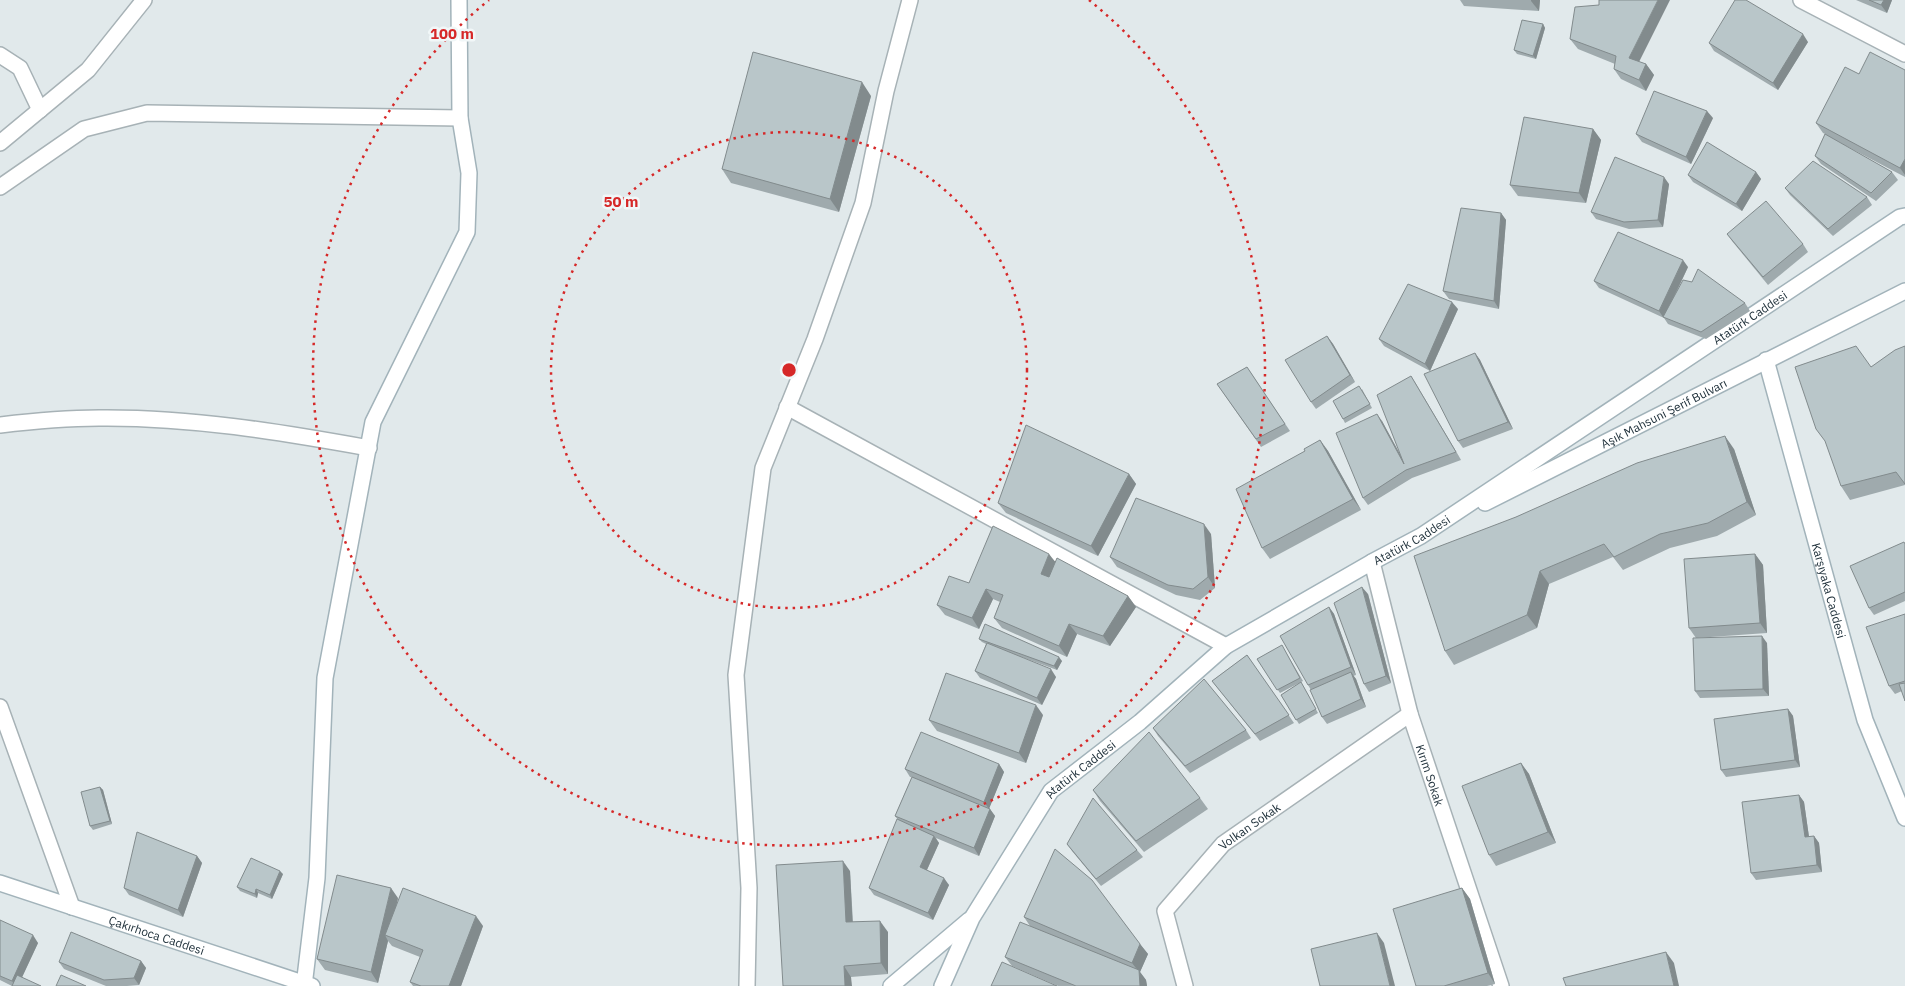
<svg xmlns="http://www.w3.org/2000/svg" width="1905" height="986" font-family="'IBM Plex Sans',sans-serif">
	<rect width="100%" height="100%" fill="#e1e9eb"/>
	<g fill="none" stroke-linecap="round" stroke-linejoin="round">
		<defs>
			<g id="lane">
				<polyline points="0,55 20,68 40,110"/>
				<polyline points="747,986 749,888 736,675 763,468 815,339 863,203 886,91 910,0"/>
			</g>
			<g id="street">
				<polyline points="1801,0 1905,54"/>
				<polyline points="0,143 88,70 144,0"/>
				<polyline points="0,187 84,129 147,113 460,118"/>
				<polyline points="787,407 1226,646"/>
				<path d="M0,425C33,421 66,418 99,418C190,417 280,432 369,448"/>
				<path id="s1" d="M1372,562L1410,714L1501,986"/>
				<polyline points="0,707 72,907"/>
				<path id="s2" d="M1185,986L1165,911L1223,844L1410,714"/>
			</g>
			<g id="secondary">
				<path id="s3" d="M1766,360L1865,720L1905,818"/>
				<path id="s4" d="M1485,503L1905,291"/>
				<path id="s5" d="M0,883L312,986"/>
				<polyline points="304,986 317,878 325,678 373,422 467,232 469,173 460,118 459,0"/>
				<polyline points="891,986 969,920"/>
				<path id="s6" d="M942,986L972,918L1051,791L1140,722L1226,646L1372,562L1421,536L1900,217L1905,216"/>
			</g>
		</defs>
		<use href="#lane" stroke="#a7b2b6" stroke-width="18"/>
		<use href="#street" stroke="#a7b2b6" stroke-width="18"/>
		<use href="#secondary" stroke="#a2b3ba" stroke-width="18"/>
		<use href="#lane" stroke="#fff" stroke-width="15"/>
		<use href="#street" stroke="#fff" stroke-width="15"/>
		<use href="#secondary" stroke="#fff" stroke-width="15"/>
	</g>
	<g fill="#9faaad">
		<polygon points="1460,0 1540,0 1539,11 1464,6"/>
		<polygon points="1856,0 1892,0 1887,13"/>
		<polygon points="1599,5 1639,62 1646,64 1654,75 1646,91 1621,79 1614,69 1615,64 1578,49 1570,39"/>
		<polygon points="1543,24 1545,28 1536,59 1517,54 1514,50"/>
		<polygon points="1808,42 1778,90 1714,51 1709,43"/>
		<polygon points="1905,70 1905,177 1831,138 1892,172 1898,180 1876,201 1821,164 1815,156 1825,134 1823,133 1816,123"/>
		<polygon points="871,96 839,212 731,183 722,169"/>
		<polygon points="1713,118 1691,164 1642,142 1636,134"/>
		<polygon points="1593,129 1601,140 1586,203 1518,196 1510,185"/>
		<polygon points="1756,172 1761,179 1742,211 1693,182 1688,175"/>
		<polygon points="1669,184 1663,227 1629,229 1596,219 1591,212"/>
		<polygon points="1785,188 1867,197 1872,205 1833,236 1790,195"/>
		<polygon points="1501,213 1506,220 1499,309 1449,299 1443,291"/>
		<polygon points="1727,234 1803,244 1808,252 1768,285 1732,241"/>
		<polygon points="1688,267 1678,289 1745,303 1750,311 1706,339 1668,324 1664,318 1599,288 1594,281"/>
		<polygon points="1458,309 1430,371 1384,346 1379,339"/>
		<polygon points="1327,336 1333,344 1355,382 1316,409 1311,402"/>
		<polygon points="1905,346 1905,485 1850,500 1841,486 1871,367"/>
		<polygon points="1475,353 1480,360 1513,429 1463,448 1458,441"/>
		<polygon points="1247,367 1290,431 1261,447 1217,384"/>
		<polygon points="1411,376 1461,460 1412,478 1368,505 1363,498 1382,421 1401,456"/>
		<polygon points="1362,389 1372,408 1345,423 1343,419"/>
		<polygon points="1320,440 1328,451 1361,510 1270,559 1262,548 1305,451"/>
		<polygon points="1734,449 1756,515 1717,536 1670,548 1623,570 1613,557 1549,584 1537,628 1454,665 1445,651 1516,517"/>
		<polygon points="1129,474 1136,484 1098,556 1006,513 998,503"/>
		<polygon points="1211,534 1215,588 1200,600 1176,595 1117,567 1110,557"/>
		<polygon points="1905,543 1905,601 1874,615 1869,608"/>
		<polygon points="1755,554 1763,565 1767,633 1696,638 1689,628"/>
		<polygon points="1056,563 1128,596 1136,607 1110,646 1077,634 1067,657 1002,628 994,618 1000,602 993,599 979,629 945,615 937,605 969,583"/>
		<polygon points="1368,594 1391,683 1369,692 1364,684"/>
		<polygon points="1329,607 1334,614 1356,675 1353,676 1356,679 1366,707 1327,724 1322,717 1311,690 1308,685"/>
		<polygon points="1905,614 1905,701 1902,691 1895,694 1889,686"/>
		<polygon points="979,639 1062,661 1057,670 1019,656 1056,677 1042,705 980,678 975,671 986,644 982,642"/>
		<polygon points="1767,643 1769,696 1700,698 1695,691"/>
		<polygon points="1284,649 1303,681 1280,693 1257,659"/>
		<polygon points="1247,655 1294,723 1260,741 1212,681"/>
		<polygon points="1301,682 1318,713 1299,724 1281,695"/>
		<polygon points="1788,709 1793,716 1800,767 1726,777 1721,770"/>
		<polygon points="1043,715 1026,763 937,731 929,720"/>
		<polygon points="1153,728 1246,730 1251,738 1190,773 1158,736"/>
		<polygon points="1521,763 1529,774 1556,843 1496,866 1489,855"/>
		<polygon points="999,764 1004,772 989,808 995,816 979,856 936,838 939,843 927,870 949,885 933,920 874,895 869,888 898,820 895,816 912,777 910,777 905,769"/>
		<polygon points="100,787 103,790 112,824 93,830 90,826"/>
		<polygon points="1093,790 1200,798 1208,809 1144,852 1100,801"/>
		<polygon points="1799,795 1804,802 1809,837 1814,836 1819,843 1822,872 1756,880 1751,873"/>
		<polygon points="1067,844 1137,850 1143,857 1101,886 1072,851"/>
		<polygon points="197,856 202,863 183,917 129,895 124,888"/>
		<polygon points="850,871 853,922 888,932 888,974 851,977 783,986"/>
		<polygon points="283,874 272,899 258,893 257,898 240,891 237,887"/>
		<polygon points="1462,888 1470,899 1495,984 1487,986 1416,986"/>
		<polygon points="398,898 397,903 483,926 461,986 413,986 410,982 420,957 392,946 388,941 378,983 325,970 317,959"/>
		<polygon points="1024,917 1140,944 1148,954 1140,972 1146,980 1147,986 1058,986 1012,966 1005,957 1030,926"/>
		<polygon points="0,920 38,943 22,977 12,986 0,980"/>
		<polygon points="141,961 146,968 139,985 127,986 106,986 64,969 59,962"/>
	</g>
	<g fill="#828b8d">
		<polygon points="1531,0 1540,0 1539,11 1531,1"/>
		<polygon points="1658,0 1670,0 1636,68 1629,58"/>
		<polygon points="1884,0 1892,0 1887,13 1881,5"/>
		<polygon points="1543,24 1545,28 1536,59 1533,56"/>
		<polygon points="1803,34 1808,42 1778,90 1773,83"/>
		<polygon points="1646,64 1654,75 1646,91 1639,80"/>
		<polygon points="862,82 871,96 839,212 830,199"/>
		<polygon points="1707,111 1713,118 1691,164 1686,157"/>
		<polygon points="1593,129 1601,140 1586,203 1579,193"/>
		<polygon points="1905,159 1905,175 1900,168"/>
		<polygon points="1756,172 1761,179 1742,211 1736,204"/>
		<polygon points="1664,177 1669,184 1663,227 1658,220"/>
		<polygon points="1501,213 1506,220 1499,309 1494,301"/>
		<polygon points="1683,260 1688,267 1664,317 1663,317 1659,311"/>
		<polygon points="1452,302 1458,309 1430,371 1425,364"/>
		<polygon points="1327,336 1333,344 1355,382 1350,375"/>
		<polygon points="1475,353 1480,360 1513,429 1508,422"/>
		<polygon points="1411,376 1416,384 1461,460 1456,452"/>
		<polygon points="1377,414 1382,421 1409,471 1404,464"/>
		<polygon points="1725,436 1734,449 1756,515 1747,502"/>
		<polygon points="1320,440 1328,451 1361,510 1353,499"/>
		<polygon points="1129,474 1136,484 1098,556 1091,546"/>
		<polygon points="1204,524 1211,534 1215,588 1208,577"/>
		<polygon points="1049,554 1057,564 1048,584 1041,574"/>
		<polygon points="1755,554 1763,565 1767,633 1760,623"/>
		<polygon points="1540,571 1549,584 1537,628 1527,615"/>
		<polygon points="1362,587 1368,594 1391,683 1386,676"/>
		<polygon points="986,589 993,599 979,629 972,618"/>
		<polygon points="1128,596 1136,607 1110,646 1103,636"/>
		<polygon points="1329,607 1334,614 1356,675 1351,667"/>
		<polygon points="1069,624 1077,634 1067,657 1059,646"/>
		<polygon points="1762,636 1767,643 1769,696 1763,689"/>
		<polygon points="1059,657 1062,661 1057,670 1054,666"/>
		<polygon points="1051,669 1056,677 1042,705 1037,698"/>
		<polygon points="1351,672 1356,679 1366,707 1361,699"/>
		<polygon points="1036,705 1043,715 1026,763 1019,753"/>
		<polygon points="1788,709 1793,716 1800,767 1795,760"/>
		<polygon points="1521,763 1529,774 1556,843 1548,832"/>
		<polygon points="999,764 1004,772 989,809 984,802"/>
		<polygon points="100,787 103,790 112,824 110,821"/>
		<polygon points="1799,795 1804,802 1810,844 1805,837"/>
		<polygon points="990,809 995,816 979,856 974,848"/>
		<polygon points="934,836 939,843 925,874 920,867"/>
		<polygon points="1814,836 1819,843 1822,872 1817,865"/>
		<polygon points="197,856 202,863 183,917 178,910"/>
		<polygon points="843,861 850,871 853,933 846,922"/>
		<polygon points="280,871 283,874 272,899 270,895"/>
		<polygon points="944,878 949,885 933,920 928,913"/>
		<polygon points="391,888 398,898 389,937 385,935 388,941 378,983 371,972"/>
		<polygon points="1462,888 1470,899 1495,984 1488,973"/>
		<polygon points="256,889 258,893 257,898 255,894"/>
		<polygon points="476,916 483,926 461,986 449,986"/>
		<polygon points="880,921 888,932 888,974 881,963"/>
		<polygon points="1377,933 1384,943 1395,986 1390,986"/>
		<polygon points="33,935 38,943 18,986 15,986 12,981"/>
		<polygon points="1140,944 1148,954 1140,972 1146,980 1147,986 1140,986 1139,972 1132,963"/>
		<polygon points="1666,952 1674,963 1679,986 1674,986"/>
		<polygon points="141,961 146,968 139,985 134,978"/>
		<polygon points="844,966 851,977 852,986 845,986"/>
	</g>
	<g fill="#b9c6c9" stroke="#828b8d">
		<polygon points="1599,0 1658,0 1629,58 1646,64 1639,80 1614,69 1616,56 1570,39 1575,7 1599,5"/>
		<polygon points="1735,0 1746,0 1803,34 1773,83 1709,43"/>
		<polygon points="1869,0 1884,0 1881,5"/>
		<polygon points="1522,20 1543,24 1533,56 1514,50"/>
		<polygon points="753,52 862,82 830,199 722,169"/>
		<polygon points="1870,52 1905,70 1905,159 1900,168 1816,123 1845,67 1859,74"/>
		<polygon points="1654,91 1707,111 1686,157 1636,134"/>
		<polygon points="1524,117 1593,129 1579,193 1510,185"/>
		<polygon points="1825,134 1892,172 1871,193 1815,156"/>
		<polygon points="1707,142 1756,172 1736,204 1688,175"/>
		<polygon points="1615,157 1664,177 1658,220 1624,222 1591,212"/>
		<polygon points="1813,161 1867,197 1828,229 1785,188"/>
		<polygon points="1766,201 1803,244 1763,277 1727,234"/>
		<polygon points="1461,208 1501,213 1494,301 1443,291"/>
		<polygon points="1618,232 1683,260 1659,311 1594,281"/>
		<polygon points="1698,269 1745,303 1701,332 1663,317 1683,280 1692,282"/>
		<polygon points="1408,284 1452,302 1425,364 1379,339"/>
		<polygon points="1327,336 1350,375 1311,402 1285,360"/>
		<polygon points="1856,346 1871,367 1895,350 1905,346 1905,484 1896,472 1841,486 1825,441 1816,429 1795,367"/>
		<polygon points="1475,353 1508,422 1458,441 1424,374"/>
		<polygon points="1247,367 1285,424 1256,439 1217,384"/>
		<polygon points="1411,376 1456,452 1406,470 1363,498 1336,433 1377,414 1404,464 1377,395"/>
		<polygon points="1359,386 1370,404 1343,419 1333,401"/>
		<polygon points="1026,425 1129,474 1091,546 998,503"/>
		<polygon points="1725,436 1747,502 1708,523 1660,534 1614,557 1604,544 1540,571 1527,615 1445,651 1414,556 1516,517 1637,463"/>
		<polygon points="1320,440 1353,499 1262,548 1236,489 1305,451 1304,449"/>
		<polygon points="1136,498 1204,524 1208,577 1193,589 1168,585 1110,557"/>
		<polygon points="993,526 1049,554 1041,574 1049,577 1057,558 1128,596 1103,636 1069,624 1059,646 994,618 1003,595 986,589 972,618 937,605 949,576 969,583"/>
		<polygon points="1904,542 1905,544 1905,592 1869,608 1850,566"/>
		<polygon points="1755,554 1760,623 1689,628 1684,559"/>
		<polygon points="1362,587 1386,676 1364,684 1334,603"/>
		<polygon points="1329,607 1351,667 1308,685 1280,636"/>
		<polygon points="1905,614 1905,681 1889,686 1866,627"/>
		<polygon points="985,624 1059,657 1054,666 979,639"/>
		<polygon points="1762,636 1763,689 1695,691 1693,638"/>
		<polygon points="987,643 1051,669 1037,698 975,671"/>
		<polygon points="1282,645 1300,678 1277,690 1257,659"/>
		<polygon points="1247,655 1289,715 1255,734 1212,681"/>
		<polygon points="1351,672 1361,699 1322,717 1310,690"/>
		<polygon points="946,673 1036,705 1019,753 929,720"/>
		<polygon points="1204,679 1246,730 1185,766 1153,728"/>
		<polygon points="1301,682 1316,709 1296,720 1281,695"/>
		<polygon points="1905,683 1905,701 1899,684"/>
		<polygon points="1788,709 1795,760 1721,770 1714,719"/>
		<polygon points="921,732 999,764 984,802 905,769"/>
		<polygon points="1149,732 1200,798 1136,841 1093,790"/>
		<polygon points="1521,763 1548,832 1489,855 1462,786"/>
		<polygon points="912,777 990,809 974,848 895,816"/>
		<polygon points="100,787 110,821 90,826 81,792"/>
		<polygon points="1799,795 1805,837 1814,836 1817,865 1751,873 1742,802"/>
		<polygon points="1093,798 1137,850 1096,879 1067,844"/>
		<polygon points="897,819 934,836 920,867 944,878 928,913 869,888"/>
		<polygon points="137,832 197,856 178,910 124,888"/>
		<polygon points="1055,849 1092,880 1140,944 1132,963 1024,917"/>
		<polygon points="251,858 280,871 270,895 256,889 255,894 237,887"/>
		<polygon points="843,861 846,922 880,921 881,963 844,966 845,986 783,986 776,865"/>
		<polygon points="337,875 391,888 371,972 317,959"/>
		<polygon points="403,888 476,916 449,986 421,986 410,982 423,950 385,935"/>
		<polygon points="1462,888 1488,973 1444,986 1416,986 1393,909"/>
		<polygon points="0,920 33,935 12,981 0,976"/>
		<polygon points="1020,922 1139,970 1140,986 1076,986 1005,957"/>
		<polygon points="71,932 141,961 134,978 104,980 59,962"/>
		<polygon points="1377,933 1390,986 1320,986 1311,949"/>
		<polygon points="1666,952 1674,986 1566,986 1563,978"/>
		<polygon points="1002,962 1057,986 991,986"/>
		<polygon points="17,975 41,986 12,986"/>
		<polygon points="61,975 86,986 56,986"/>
	</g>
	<g fill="none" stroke="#d62828" stroke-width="2.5" stroke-dasharray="2.5 5">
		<circle cx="789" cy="370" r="238"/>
		<path d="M1089 0A476 476 0 1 1 489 0"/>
	</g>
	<g text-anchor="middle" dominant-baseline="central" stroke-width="5" stroke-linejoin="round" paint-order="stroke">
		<g font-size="12" fill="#21323c" stroke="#f1f7f8">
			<text stroke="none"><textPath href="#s6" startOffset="1070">Atatürk Caddesi</textPath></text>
			<text stroke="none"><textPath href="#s4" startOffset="200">Aşık Mahsuni Şerif Bulvarı</textPath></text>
			<text stroke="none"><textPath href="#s6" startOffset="665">Atatürk Caddesi</textPath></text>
			<text stroke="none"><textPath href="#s3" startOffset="239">Karşıyaka Caddesi</textPath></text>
			<text stroke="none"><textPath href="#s6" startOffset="260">Atatürk Caddesi</textPath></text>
			<text stroke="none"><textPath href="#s1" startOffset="221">Kırım Sokak</textPath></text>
			<text stroke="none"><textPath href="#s2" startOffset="198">Volkan Sokak</textPath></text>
			<text stroke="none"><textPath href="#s5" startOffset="165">Çakırhoca Caddesi</textPath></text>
		</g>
	</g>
	<circle cx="789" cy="370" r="8" fill="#d62828" stroke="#f1f7f8" stroke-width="2.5"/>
	<g font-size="15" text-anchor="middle" font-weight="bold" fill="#d62828" stroke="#f1f7f8" stroke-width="5" stroke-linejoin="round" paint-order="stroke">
		<text x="452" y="39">100 m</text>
		<text x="621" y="207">50 m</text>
	</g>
</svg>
